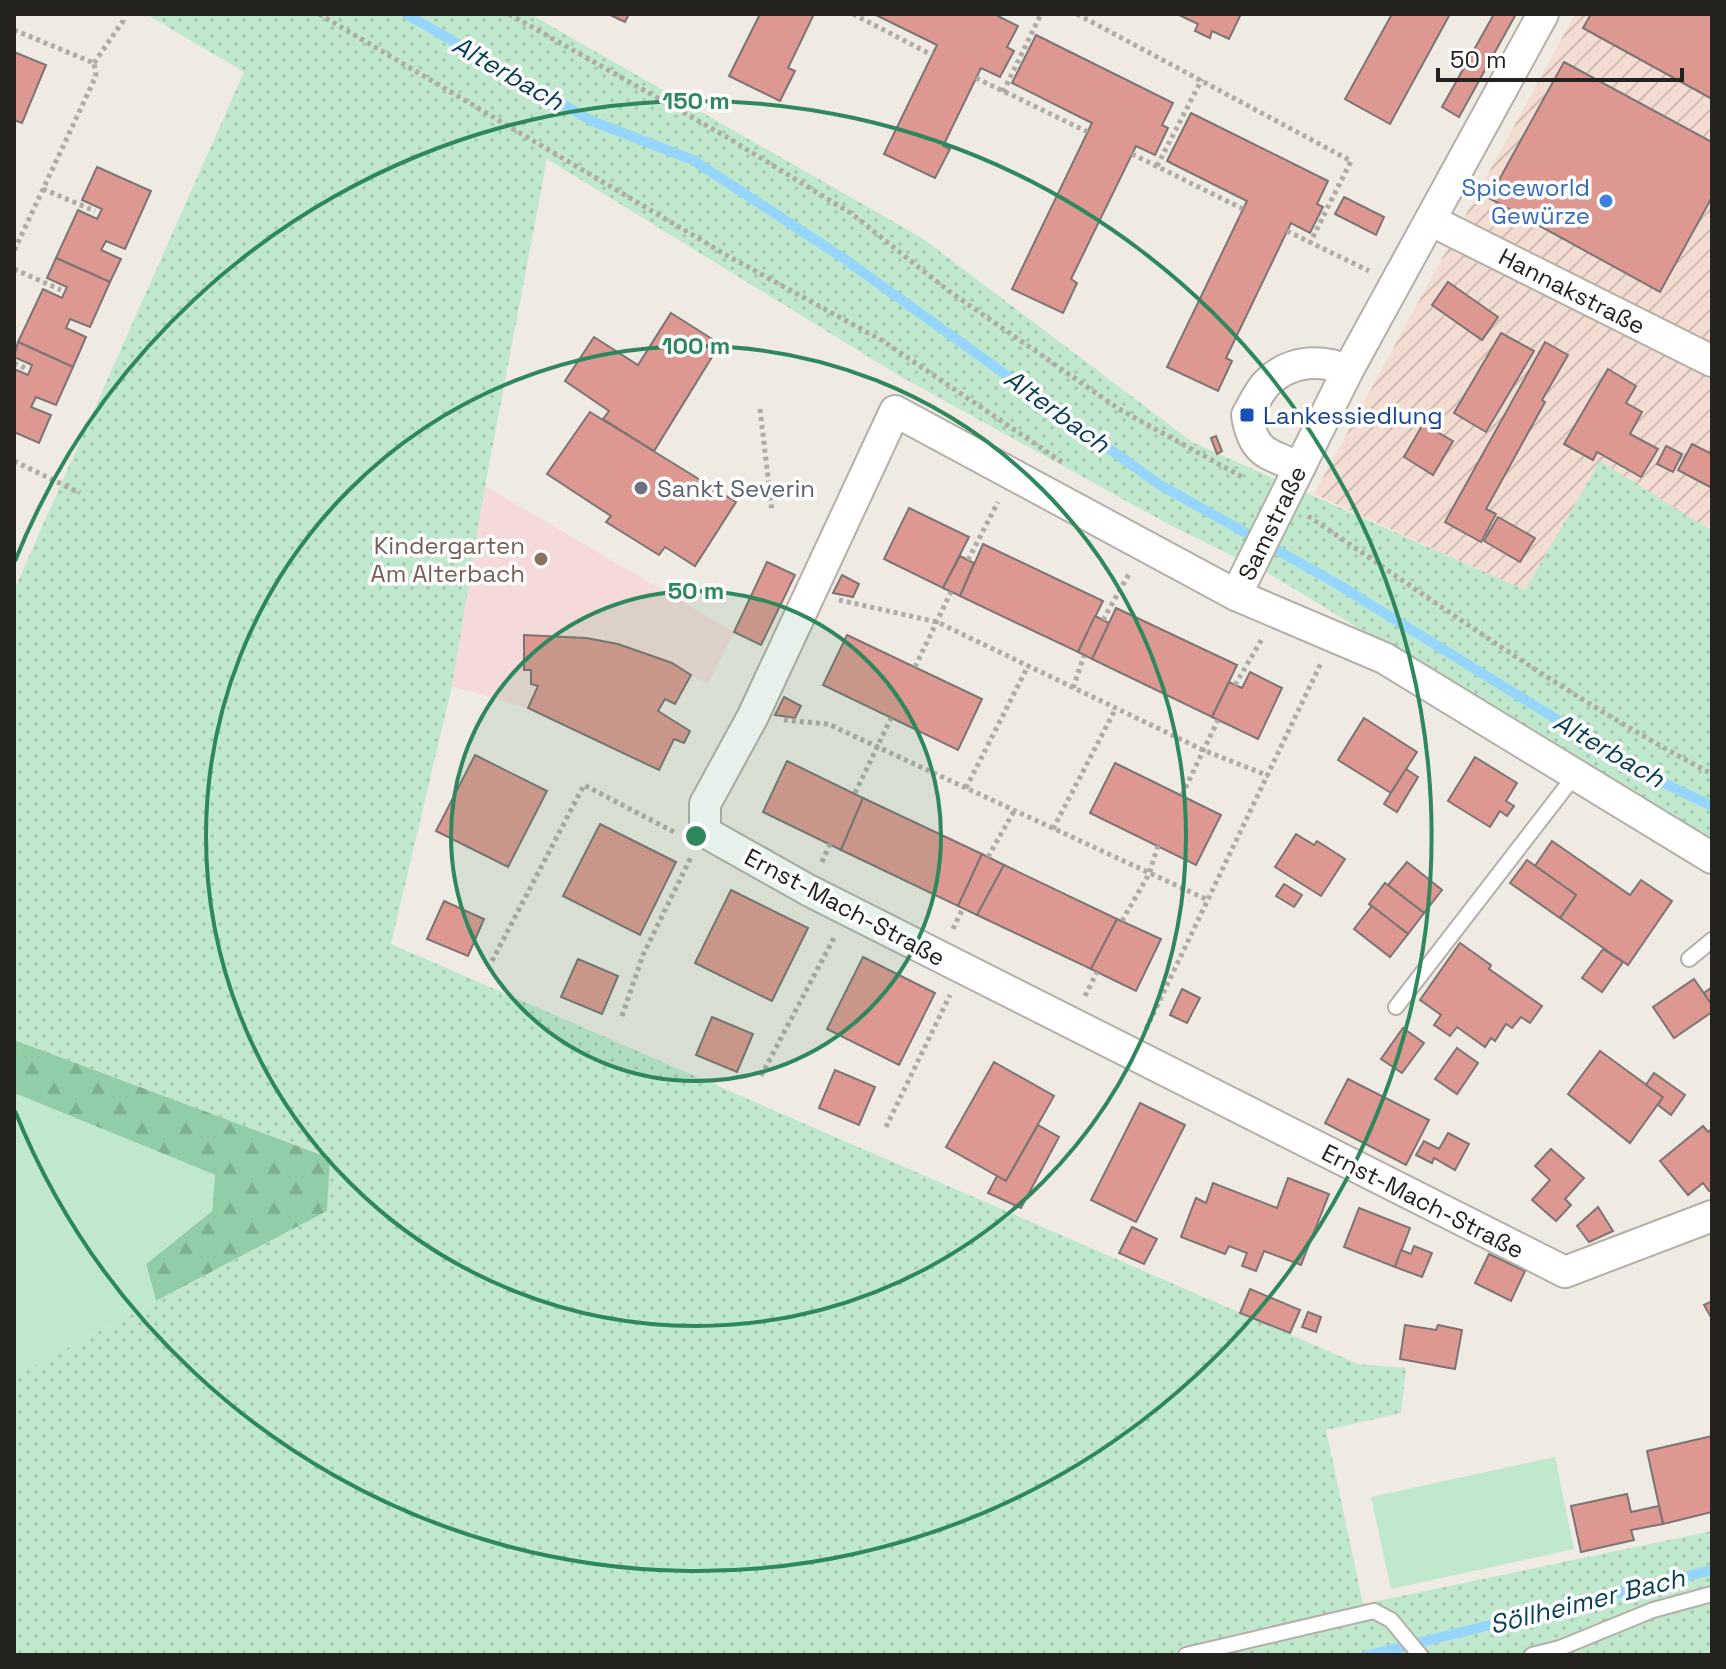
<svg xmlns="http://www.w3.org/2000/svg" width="1726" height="1669" font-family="'Space Grotesk',sans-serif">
	<defs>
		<pattern id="industrial-furrows" width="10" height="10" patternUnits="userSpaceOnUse" patternTransform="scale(2)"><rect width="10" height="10" fill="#f3dcd1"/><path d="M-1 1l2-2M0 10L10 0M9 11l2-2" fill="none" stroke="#d0bcb3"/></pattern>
		<pattern id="grass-dots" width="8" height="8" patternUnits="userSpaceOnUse" patternTransform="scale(2)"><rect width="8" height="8" fill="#c0e8cd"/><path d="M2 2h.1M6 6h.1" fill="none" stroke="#a5c7b0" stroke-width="1.8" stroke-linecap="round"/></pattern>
		<pattern id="forest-firs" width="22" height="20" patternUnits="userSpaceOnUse" patternTransform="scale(2)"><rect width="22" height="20" fill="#91cea7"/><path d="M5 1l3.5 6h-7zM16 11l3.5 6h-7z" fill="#7db18f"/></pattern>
	</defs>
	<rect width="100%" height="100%" fill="#efeae2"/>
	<polygon fill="url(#industrial-furrows)" points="1575,14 1712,14 1712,531 1600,462 1526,591 1314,494"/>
	<polygon fill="#f5dad9" points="485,486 734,632 708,684 691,675 675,704 665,699 658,710 690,731 684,743 674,740 659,770 528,708 452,686"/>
	<polygon fill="url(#grass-dots)" points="146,14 530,14 922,238 1192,442 1525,590 1600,461 1712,531 1712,843 1268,573 1170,525 898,375 547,159 485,486 452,686 391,944 1358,1364 1406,1368 1401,1413 1326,1430 1363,1604 1712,1531 1712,1655 14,1655 14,1376 327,1211 329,1157 14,1040 14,590 244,72"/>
	<polygon fill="url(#forest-firs)" points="14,1040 330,1158 327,1211 156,1301 146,1264 212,1211 215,1175 14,1093"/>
	<g fill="#c0e8cd">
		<polygon points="14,1093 215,1175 212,1211 146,1264 156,1301 14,1376"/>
		<polygon points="1555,1457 1574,1549 1391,1589 1371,1497"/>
	</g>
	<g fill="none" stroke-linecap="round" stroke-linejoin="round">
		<g stroke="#97d6fc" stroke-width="10">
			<polyline points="406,14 592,121 693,160 843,258 1160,485 1334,582 1647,775 1712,806"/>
			<polyline points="1369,1655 1712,1570"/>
		</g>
	</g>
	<g fill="#dd9991" stroke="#7d7473" stroke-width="2">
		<polygon points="608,14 629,14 625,22"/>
		<polygon points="760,14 814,14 788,68 795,71 780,101 729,76"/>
		<polygon points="874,14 994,14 1018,26 1007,47 1014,51 1000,77 981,68 943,146 950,149 935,178 884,154 937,45"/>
		<polygon points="1177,14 1241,14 1229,39 1212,31 1210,38 1195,31 1198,24"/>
		<polygon points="1392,14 1450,14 1390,124 1345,99"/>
		<polygon points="1494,14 1516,14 1459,117 1442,107"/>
		<polygon points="1591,14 1712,14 1712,99 1583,28"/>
		<polygon points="1036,35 1173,103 1162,125 1168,128 1155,155 1136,146 1071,279 1077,283 1063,313 1012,289 1092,123 1012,83"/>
		<polygon points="14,52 46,65 22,123 14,120"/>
		<polygon points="1564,62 1712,142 1712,197 1660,292 1489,198"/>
		<polygon points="1191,113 1328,181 1317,204 1323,207 1310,233 1291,223 1226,358 1232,361 1218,391 1167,367 1247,201 1167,161"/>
		<polygon points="97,167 151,191 125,249 106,241 101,250 121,259 110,282 56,258 78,210 97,219 102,209 82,200"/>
		<polygon points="1344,197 1384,217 1376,235 1335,214"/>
		<polygon points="56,258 110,282 90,327 70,319 66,328 86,337 73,367 18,342 43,289 62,298 67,287 47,278"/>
		<polygon points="1448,282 1498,317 1482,340 1432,305"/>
		<polygon points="671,313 720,344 654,451 603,419 609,411 565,381 594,337 638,365"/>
		<polygon points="1501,333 1534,351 1486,432 1454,413"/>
		<polygon points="18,342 73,367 56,405 36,397 31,407 51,415 39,443 14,432 14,369 28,375 32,365 14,357"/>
		<polygon points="1545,342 1568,355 1542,400 1545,402 1486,509 1496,514 1481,542 1445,522"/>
		<polygon points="1608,369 1636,386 1626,403 1642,412 1630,434 1658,449 1641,477 1597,452 1593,460 1564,444"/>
		<polygon points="590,412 736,502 695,566 665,547 659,555 606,522 611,516 547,474"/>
		<polygon points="1423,424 1453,441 1433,475 1404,457"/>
		<polygon points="1216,436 1222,451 1217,454 1211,438"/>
		<polygon points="1692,444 1712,454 1712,488 1678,470"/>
		<polygon points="1666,446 1682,454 1673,472 1657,464"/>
		<polygon points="909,508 969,537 943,588 884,559"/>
		<polygon points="1498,517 1535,538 1520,562 1484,541"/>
		<polygon points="983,544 1103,601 1078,652 960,596"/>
		<polygon points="960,556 974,563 960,596 943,588"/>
		<polygon points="767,562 795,575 761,645 734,632"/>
		<polygon points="842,575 859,584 853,597 833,593"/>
		<polygon points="1116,608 1237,665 1212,717 1092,659"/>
		<polygon points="1095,616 1109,623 1092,659 1078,652"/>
		<polygon points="524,635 586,638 618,644 672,663 691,675 675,704 665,699 658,711 690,731 684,743 674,739 659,770 528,708 538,686 531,684 531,670 524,670"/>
		<polygon points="847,635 982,699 958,750 823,685"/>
		<polygon points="1250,672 1282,688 1258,739 1212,717 1229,682 1242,688"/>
		<polygon points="784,697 801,706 795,718 775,715"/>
		<polygon points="1364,718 1417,752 1391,793 1338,760"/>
		<polygon points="475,755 547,791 508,867 436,831"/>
		<polygon points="1475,757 1517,783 1506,801 1514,806 1507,816 1500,811 1490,827 1448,801"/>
		<polygon points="787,761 863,798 841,850 763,812"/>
		<polygon points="1115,763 1221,815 1196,865 1090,813"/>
		<polygon points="1406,769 1418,777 1397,812 1384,804"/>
		<polygon points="863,798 982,854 958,906 841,850"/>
		<polygon points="600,824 676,862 640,935 563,896"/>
		<polygon points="1296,834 1314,845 1317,841 1345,859 1321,896 1275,867"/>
		<polygon points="1552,841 1630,895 1641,880 1672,901 1628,965 1560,918 1576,895 1535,866"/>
		<polygon points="982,854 1004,865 977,915 958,906"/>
		<polygon points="1527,860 1576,895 1560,918 1510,883"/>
		<polygon points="1407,862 1442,890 1424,913 1388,885"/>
		<polygon points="1004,865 1117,919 1091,969 977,915"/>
		<polygon points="1385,883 1424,913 1408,934 1369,904"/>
		<polygon points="1284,884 1302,895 1294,907 1276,896"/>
		<polygon points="731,890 808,928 772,1001 695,963"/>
		<polygon points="444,901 484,919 468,956 427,939"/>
		<polygon points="1372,906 1408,934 1390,957 1354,929"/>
		<polygon points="1117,919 1161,939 1136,991 1091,969"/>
		<polygon points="1460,943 1491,965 1489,969 1542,1006 1530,1023 1521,1017 1512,1028 1506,1024 1495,1041 1491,1038 1485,1047 1457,1027 1450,1036 1434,1025 1441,1015 1420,1000"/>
		<polygon points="1603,949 1623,962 1602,992 1582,978"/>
		<polygon points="863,957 935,993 899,1065 827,1029"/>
		<polygon points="578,959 618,976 602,1014 561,997"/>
		<polygon points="1694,979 1712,1005 1712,1012 1674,1038 1653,1007"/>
		<polygon points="1712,987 1712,1005 1704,993"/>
		<polygon points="1182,989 1200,998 1187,1023 1170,1015"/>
		<polygon points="712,1017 753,1034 737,1072 696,1055"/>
		<polygon points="1403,1028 1424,1043 1402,1073 1381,1059"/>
		<polygon points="1457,1048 1478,1063 1457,1094 1435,1079"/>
		<polygon points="1600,1051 1663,1097 1630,1143 1568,1094"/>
		<polygon points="994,1062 1054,1096 1006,1181 946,1147"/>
		<polygon points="835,1070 875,1087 859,1125 819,1108"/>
		<polygon points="1654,1073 1685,1095 1671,1115 1658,1105 1663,1097 1646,1085"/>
		<polygon points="1348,1079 1429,1120 1406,1165 1325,1123"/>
		<polygon points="1140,1103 1185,1125 1136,1222 1091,1200"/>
		<polygon points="1038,1125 1059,1137 1021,1208 988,1193 997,1176 1006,1181"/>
		<polygon points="1703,1126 1708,1132 1712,1129 1712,1189 1709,1191 1703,1183 1688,1195 1660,1161"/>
		<polygon points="1448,1133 1469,1144 1455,1170 1434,1158 1432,1163 1416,1155 1424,1141 1439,1149"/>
		<polygon points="1551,1149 1584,1178 1565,1199 1571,1205 1556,1221 1532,1200 1550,1180 1535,1166"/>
		<polygon points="1288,1178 1329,1194 1301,1265 1264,1251 1256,1271 1242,1266 1247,1253 1229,1246 1225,1254 1181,1237 1196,1198 1206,1203 1213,1183 1277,1208"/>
		<polygon points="1598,1207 1613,1231 1589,1242 1577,1226"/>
		<polygon points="1359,1208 1410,1228 1395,1267 1344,1247"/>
		<polygon points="1132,1227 1157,1239 1144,1264 1119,1253"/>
		<polygon points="1414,1246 1432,1253 1422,1277 1395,1267 1401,1250 1411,1254"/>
		<polygon points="1489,1254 1525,1271 1511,1301 1475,1283"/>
		<polygon points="1250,1289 1300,1310 1290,1333 1240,1313"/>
		<polygon points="1712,1301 1712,1319 1704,1305"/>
		<polygon points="1308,1312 1321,1317 1316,1332 1302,1327"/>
		<polygon points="1405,1325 1436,1330 1438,1325 1462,1330 1455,1369 1400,1359"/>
		<polygon points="1712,1436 1712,1512 1663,1524 1647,1451"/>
		<polygon points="1627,1494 1631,1512 1659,1506 1663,1524 1631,1530 1634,1540 1581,1552 1571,1506"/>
	</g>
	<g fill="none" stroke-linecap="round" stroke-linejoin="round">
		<defs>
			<g id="lane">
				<polyline points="1689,959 1712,940"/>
				<polyline points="1396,1007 1576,774"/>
				<polyline points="1186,1655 1374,1611 1391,1620 1420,1655"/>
				<polyline points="1532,1655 1560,1648 1653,1610 1712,1594"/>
			</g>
			<g id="street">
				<polyline points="1543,14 1348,370 1236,595 1384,658 1712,858"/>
				<polyline points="1432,221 1712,361"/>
				<path d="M1300,467C1267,454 1253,453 1247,415C1253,405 1259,391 1267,383C1290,360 1320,359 1348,370"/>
				<polyline points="1236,595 895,411 753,716 705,804 705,832 808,890 1565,1272 1712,1216"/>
			</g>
		</defs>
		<use href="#lane" stroke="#b4afa8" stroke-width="18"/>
		<use href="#street" stroke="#b4afa8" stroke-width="34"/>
		<g stroke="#b0aba5" stroke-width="5" stroke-dasharray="4 4" stroke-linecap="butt">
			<polyline points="319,14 728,256 883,341 1065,464"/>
			<polyline points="509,14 725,136 852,214 946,289 1119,409 1244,478"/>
			<polyline points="853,14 932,55"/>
			<polyline points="1077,14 1351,161 1310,243"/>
			<polyline points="14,30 94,63 96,76 14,251"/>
			<polyline points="94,63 123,21 123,14"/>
			<polyline points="976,78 1088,132"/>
			<polyline points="1003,92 1041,14"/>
			<polyline points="1132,154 1243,209"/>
			<polyline points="1157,166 1202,79"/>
			<polyline points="43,189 95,211"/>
			<polyline points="1287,231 1369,271"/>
			<polyline points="14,269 61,290"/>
			<polyline points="14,363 25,368"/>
			<polyline points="760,409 772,512"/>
			<polyline points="14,461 80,493"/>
			<path d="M1308,516C1440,605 1571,700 1712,774"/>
			<polyline points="968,560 998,502"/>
			<polyline points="839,600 937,622 1203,750 1269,776"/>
			<polyline points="1103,620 1130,572"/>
			<polyline points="915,667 951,592"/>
			<polyline points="1235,685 1262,639"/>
			<polyline points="1073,688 1084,656"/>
			<polyline points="784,720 828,724 1208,900"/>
			<polyline points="966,788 1028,666"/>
			<polyline points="855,793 891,718"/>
			<polyline points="1182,795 1218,720"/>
			<polyline points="1053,829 1116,708"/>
			<polyline points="988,857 1014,811"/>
			<polyline points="822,862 830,844"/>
			<polyline points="1122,921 1149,874 1158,846"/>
			<polyline points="953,929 963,908"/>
			<polyline points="492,961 584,785 676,833"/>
			<polyline points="1085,996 1097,972"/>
			<polyline points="622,1016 643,955 691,857"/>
			<polyline points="1146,1029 1321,663"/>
			<polyline points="761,1076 835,936"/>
			<polyline points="886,1127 950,995"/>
		</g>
		<use href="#lane" stroke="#fff" stroke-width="14"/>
		<use href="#street" stroke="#fff" stroke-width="30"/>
	</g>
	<circle cx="696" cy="836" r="245" fill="#2f885d" fill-opacity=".12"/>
	<g fill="none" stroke="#2f885d" stroke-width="4">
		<circle cx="696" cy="836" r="245"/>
		<circle cx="696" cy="836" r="490"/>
		<path d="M15 561A735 735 0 1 1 15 1111"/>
	</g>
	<circle fill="#3f7fe0" stroke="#fff" stroke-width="3" cx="1606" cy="201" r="8"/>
	<rect fill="#1a4fb4" stroke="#fff" stroke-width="3" x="1239" y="407" width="16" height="16" rx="4"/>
	<circle fill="#6b7280" stroke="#fff" stroke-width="3" cx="641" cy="488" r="8"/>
	<circle fill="#8d6e63" stroke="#fff" stroke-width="3" cx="541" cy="559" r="8"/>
	<g text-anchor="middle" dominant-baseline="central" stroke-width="7" stroke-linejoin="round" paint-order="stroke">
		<g font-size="24" fill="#366cbe" stroke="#fff" text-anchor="end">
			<text x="1590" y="187">Spiceworld<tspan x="1590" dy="28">Gewürze</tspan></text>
		</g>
		<g font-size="24" fill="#24221f" stroke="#fff">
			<text transform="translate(1572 291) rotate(27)">Hannakstraße</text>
			<text transform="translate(1272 523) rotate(-64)">Samstraße</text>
			<text transform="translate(845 907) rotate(28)">Ernst-Mach-Straße</text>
			<text transform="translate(1423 1201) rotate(27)">Ernst-Mach-Straße</text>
		</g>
		<g font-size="24" fill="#164399" stroke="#fff" text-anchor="start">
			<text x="1263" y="415">Lankessiedlung</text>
		</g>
		<g font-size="24" fill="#5b616d" stroke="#fff" text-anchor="start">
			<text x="657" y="488">Sankt Severin</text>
		</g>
		<g font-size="24" fill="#785e54" stroke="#fff" text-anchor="end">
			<text x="525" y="545">Kindergarten<tspan x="525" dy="28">Am Alterbach</tspan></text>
		</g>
		<g font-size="26" font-style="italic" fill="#0a3f58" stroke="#fff">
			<text transform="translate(508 73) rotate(30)">Alterbach</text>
			<text transform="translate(1057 411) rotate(36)">Alterbach</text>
			<text transform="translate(1609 750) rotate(30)">Alterbach</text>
			<text transform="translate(1587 1601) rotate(-14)">Söllheimer Bach</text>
		</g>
	</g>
	<circle cx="696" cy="836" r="12" fill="#2f885d" stroke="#fff" stroke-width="4"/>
	<g font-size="24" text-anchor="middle" font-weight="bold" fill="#2f885d" stroke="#fff" stroke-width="7" stroke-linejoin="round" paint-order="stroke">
		<text x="696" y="109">150 m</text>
		<text x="696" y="354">100 m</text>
		<text x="696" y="599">50 m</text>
	</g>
	<rect width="1726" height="1669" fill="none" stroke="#24221f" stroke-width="32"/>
	<path d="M1438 68v12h244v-12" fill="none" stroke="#24221f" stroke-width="4"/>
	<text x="1450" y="68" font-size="24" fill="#24221f" stroke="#ffffff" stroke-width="6" paint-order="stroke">50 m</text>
</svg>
